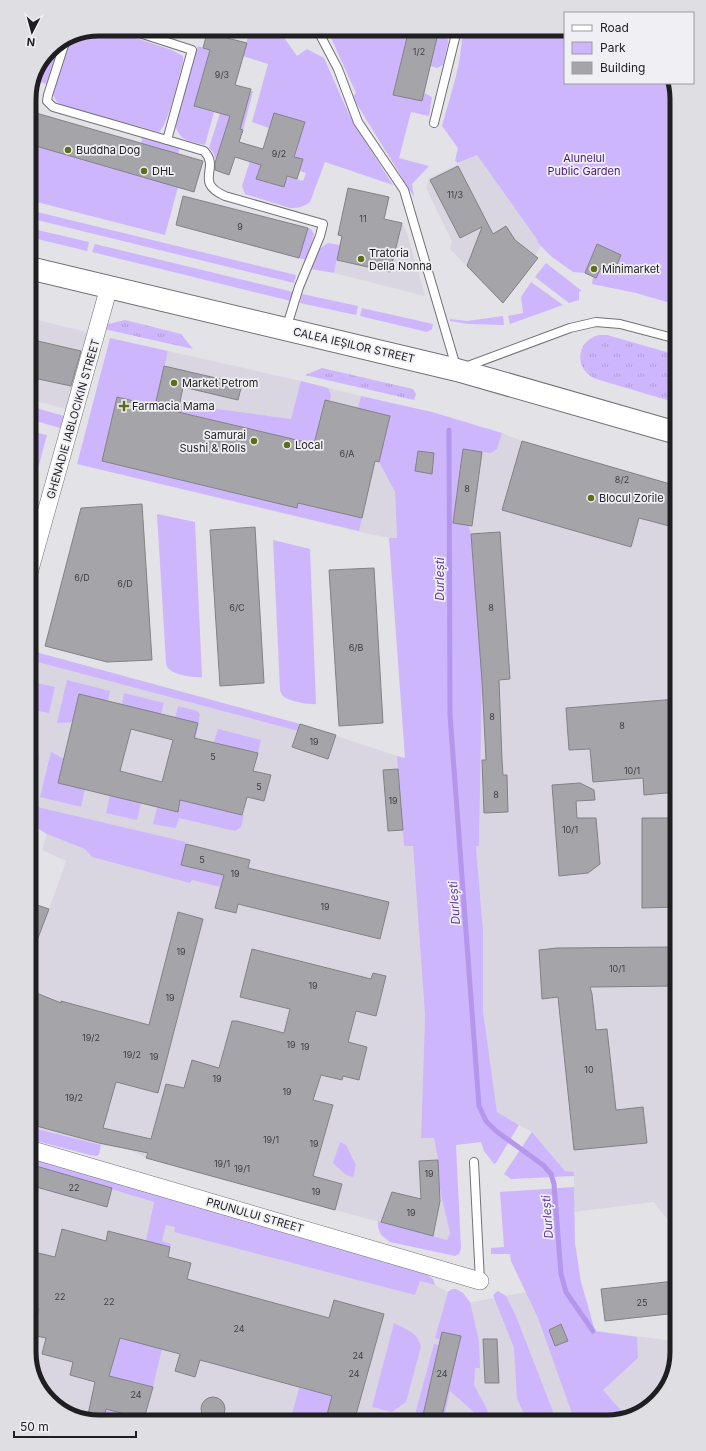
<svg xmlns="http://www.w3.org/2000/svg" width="706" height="1451" font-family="Inter,sans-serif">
	<defs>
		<pattern id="grass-tufts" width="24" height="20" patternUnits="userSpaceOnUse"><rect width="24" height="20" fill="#ceb6fd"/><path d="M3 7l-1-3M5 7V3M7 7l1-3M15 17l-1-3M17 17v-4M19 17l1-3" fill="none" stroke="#b09cd9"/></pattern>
	</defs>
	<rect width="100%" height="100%" fill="#e3e2e7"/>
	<g fill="#d9d6e2">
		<polygon points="477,155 538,241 537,242 541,246 535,255 538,258 503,303 450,249 452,241 426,188 429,178"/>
		<polygon points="402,223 406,230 425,296 334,273 342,236"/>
		<polygon points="29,318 87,332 66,409 29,399"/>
		<polygon points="168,351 301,381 393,404 379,462 395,492 397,538 389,538 365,533 77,464 158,396"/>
		<polygon points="502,433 522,441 677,486 677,1232 654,1202 574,1212 574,1172 565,1171 532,1132 497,1112 483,1011 483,930 476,846 479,846 482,681 453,523 463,449 497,449"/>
		<polygon points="32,651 300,724 397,756 404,846 413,846 425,1016 421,1138 434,1138 450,1233 447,1240 186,1170 146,1158 128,1149 101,1145 29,1127 29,1093 54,1001 29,990 29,902 49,909 66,861 42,850 47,834 29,823 29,665"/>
		<polygon points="29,1164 435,1285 467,1303 581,1282 595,1331 674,1341 677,1344 677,1352 665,1391 633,1417 607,1422 95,1422 57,1408 34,1378 29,1352"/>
	</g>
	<g fill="url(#grass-tufts)">
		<polygon points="125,320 181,334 193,349 104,329 108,324"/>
		<path d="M599,335H607L677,355V403L596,379C574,370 575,341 599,335Z"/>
		<polygon points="322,368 413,389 416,394 414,400 305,375"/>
	</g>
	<g fill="#ceb6fd">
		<path d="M99,29H113L127,35L172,50L183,56V62C179,76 168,125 159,132L63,106L56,101L53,94L72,34Z"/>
		<path d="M245,29H292L283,36L297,56L307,49L324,58L352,121L393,185L325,162L310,202C304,207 298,208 290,208L245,194L242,186L250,161L261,165L257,179L284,187L287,176L303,181L306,173L300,171L303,160L294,157L305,123L274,114L269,128L252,122L268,64L243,56L248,36V33Z"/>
		<polygon points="327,29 403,29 407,36 393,94 422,101 424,93 432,97 429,116 411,112 399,158 429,166 412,184 414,197 358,106 353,96 356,93"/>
		<polygon points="439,29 447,29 448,43 443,65 437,68 430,66"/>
		<path d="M462,29H565V83H674L677,99V305L636,293L592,284L593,277L596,278L601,268L613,274L621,255L597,244L585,273L573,272L552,257L537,242L538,241L477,155L458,163L455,161L458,148L442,126C450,95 463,62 462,29Z"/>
		<path d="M198,46L210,50L194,106L214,112L205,145C190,141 180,142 175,125Z"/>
		<polygon points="49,51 57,54 47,84 36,81"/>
		<polygon points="251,91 253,91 243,130 227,125 216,161 213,152 209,148 220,113 242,120"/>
		<polygon points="143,136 180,147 178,154 141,143"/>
		<polygon points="29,144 178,187 165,235 29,200"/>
		<polygon points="29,210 296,275 294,283 29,218"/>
		<polygon points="29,228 89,242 87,251 29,237"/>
		<polygon points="308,228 311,229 314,234 307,260 299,258"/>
		<polygon points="328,243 340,245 334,273 311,269 318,250"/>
		<polygon points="95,244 293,292 291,301 92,252"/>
		<polygon points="546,263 582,291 579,292 579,300 569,303 535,277"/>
		<polygon points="531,282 563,305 510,324 508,316 523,313 521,297"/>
		<polygon points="302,294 358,306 356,315 300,303"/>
		<polygon points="362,308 433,324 432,329 427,332 360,316"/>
		<polygon points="503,316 504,325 469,324 450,321 450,319 467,321"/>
		<polygon points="110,338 168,351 157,401 291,419 301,381 328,388 331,395 330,402 324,400 314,444 117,397 102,461 297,508 298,503 362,518 359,531 77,464"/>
		<polygon points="361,396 432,412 502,433 497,449 491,453 463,449 453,523 468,525 471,534 482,681 479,846 476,846 483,930 483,1011 497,1112 519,1125 496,1163 494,1164 484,1151 481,1142 456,1145 461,1249 459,1254 455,1256 390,1242 381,1235 378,1227 378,1221 447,1240 450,1233 439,1185 438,1160 434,1138 421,1138 425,1016 413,846 404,846 397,756 405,758 389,538 397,538 395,492 379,462 390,416 358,408"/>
		<polygon points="29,406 64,416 60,428 29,419"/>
		<polygon points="29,431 47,435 37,472 29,469"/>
		<path d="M157,514L195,522L202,677C195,678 174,675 169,669C168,669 166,664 166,663Z"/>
		<path d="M273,540L310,549L316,704C309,705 288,701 283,696C282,695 280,691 280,690Z"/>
		<polygon points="32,651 300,724 298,731 30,660"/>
		<polygon points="67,680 110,691 108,701 73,722 57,723"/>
		<polygon points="32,682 55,687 49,713 29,709 29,696"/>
		<polygon points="124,693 164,703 161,714 122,705"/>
		<polygon points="178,706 197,711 200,714 196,738 194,738 198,723 175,718"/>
		<polygon points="218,729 261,740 258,753 214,742"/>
		<polygon points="51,752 64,759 58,783 85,789 81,807 40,797"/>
		<polygon points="29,755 39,757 32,785 29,785"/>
		<polygon points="110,795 141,803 137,820 106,813"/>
		<polygon points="180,800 244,815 241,827 235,831 179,818 176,827 175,828 153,824 157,807 177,812"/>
		<polygon points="29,805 186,842 181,865 219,874 224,854 229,854 221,887 192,880 190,883 92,857 85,849 47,834 29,823"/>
		<polygon points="29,1127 101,1145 99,1154 97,1156 90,1155 29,1139"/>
		<polygon points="532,1132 565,1171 574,1172 574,1176 511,1179 504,1174"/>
		<polygon points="340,1142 346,1145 356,1165 353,1177 346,1175 333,1163"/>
		<polygon points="29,1157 424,1272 433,1279 435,1285 420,1281 415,1295 174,1232 175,1227 166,1225 162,1241 171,1244 168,1257 125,1339 162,1349 153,1387 126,1380 120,1401 130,1415 144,1419 146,1413 169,1419 173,1422 103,1422 110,1393 107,1385 146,1240 154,1202 29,1164"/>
		<path d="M574,1187L575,1243L581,1282L595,1331L637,1337L638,1358L603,1390L626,1416C619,1425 587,1422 575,1422L538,1318L511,1261L510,1254H491V1248L504,1247L500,1192Z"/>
		<polygon points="452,1289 456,1289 463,1293 470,1302 479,1341 480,1368 475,1368 474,1385 487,1409 488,1414 495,1416 498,1422 485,1422 450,1391 443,1422 413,1422 434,1344 439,1345 460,1336 443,1332 441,1340 435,1338 448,1292"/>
		<polygon points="498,1291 506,1296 516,1316 557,1422 528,1422 517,1399 514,1348 493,1295"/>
		<path d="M394,1323C407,1330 418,1332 421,1347L406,1402L392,1412L372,1407Z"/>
		<polygon points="299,1388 332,1396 325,1422 290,1422"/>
	</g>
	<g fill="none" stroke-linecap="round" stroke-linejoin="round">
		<polyline stroke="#b596ed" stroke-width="5" points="449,430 450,715 479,1106 486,1121 496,1131 543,1165 551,1174 554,1184 561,1274 566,1292 593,1331"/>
	</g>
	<g fill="#a5a4a9" stroke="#828186" fill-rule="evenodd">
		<polygon points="208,29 229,29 227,38 247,43 235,85 251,89 240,129 243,130 239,142 263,149 274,113 305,122 294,157 303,159 297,179 287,176 284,187 256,179 261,165 235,157 229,175 215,170 215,163 230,116 194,106 210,50 203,48"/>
		<polygon points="409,29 439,29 422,101 393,95"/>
		<polygon points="29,111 203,161 194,192 29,144"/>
		<polygon points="458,166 493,234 506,226 515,240 538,258 503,303 467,266 482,227 460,238 430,180"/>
		<polygon points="348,188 389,197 384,219 402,223 390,272 337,260 342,236 338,235"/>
		<polygon points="183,196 308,228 299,258 176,225"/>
		<polygon points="597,244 621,255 613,274 601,268 596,278 585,273"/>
		<polygon points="29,339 81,351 71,386 29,377"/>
		<polygon points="164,366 242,384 238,400 183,387 178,412 314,444 325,400 390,416 379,462 375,461 362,518 298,503 297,508 102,461 117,397 155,406"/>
		<polygon points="522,441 677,486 677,528 639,518 631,547 502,510"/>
		<polygon points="463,449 482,452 472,526 453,523"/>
		<polygon points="418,451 434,453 432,474 415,471"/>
		<polygon points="142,504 152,660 107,662 45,646 81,508"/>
		<polygon points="255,527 264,683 220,686 210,530"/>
		<polygon points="500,532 510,679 499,680 502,760 503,775 507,775 508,812 484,813 482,760 486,760 482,681 471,534"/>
		<polygon points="374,568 383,723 339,726 329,570"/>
		<path d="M79,694L198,723L194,738L258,753L253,771L271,775L264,801L247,797L242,815L180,800L178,812L58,783ZM131,729L173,740L162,782L120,771Z"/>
		<polygon points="677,699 677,792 644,795 643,778 593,782 590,749 569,750 566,708"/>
		<polygon points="300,724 336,735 328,759 292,747"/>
		<polygon points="398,769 403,830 388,831 383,770"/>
		<polygon points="580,783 594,790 595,800 576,801 577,818 596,818 600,864 588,873 559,876 552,785"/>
		<polygon points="642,818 677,818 677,907 642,908"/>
		<polygon points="186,844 250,860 248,868 389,902 380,939 238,904 236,913 215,908 224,875 181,865"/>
		<polygon points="34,904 49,909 30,959 29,959 29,917"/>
		<polygon points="178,912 203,919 158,1093 116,1082 103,1128 151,1139 166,1084 184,1088 192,1060 219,1068 232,1021 237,1021 284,1033 290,1009 240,997 252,949 371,979 373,973 386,976 376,1016 356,1011 348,1042 367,1047 359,1080 343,1076 342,1080 321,1075 313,1100 333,1105 313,1176 342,1184 335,1210 146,1158 148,1153 99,1143 29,1124 29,1029 33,1016 29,1016 29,990 61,1003 61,1001 149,1025"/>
		<polygon points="677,947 677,986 590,987 592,994 596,1030 607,1029 616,1110 643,1107 647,1143 574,1150 558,997 542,999 539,950 557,948"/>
		<polygon points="438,1160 440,1201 433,1236 381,1222 392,1192 421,1199 419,1161"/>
		<polygon points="29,1164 112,1188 107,1207 29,1185"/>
		<polygon points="62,1229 106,1241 108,1231 170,1247 168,1257 191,1263 187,1279 329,1318 334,1300 384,1314 354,1422 325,1422 332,1396 200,1360 195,1377 175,1371 180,1354 120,1338 109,1376 153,1387 144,1419 106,1409 103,1422 95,1422 87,1419 95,1382 70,1375 73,1362 42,1354 46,1338 32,1335 39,1309 29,1306 29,1286 38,1253 55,1257"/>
		<polygon points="675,1281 677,1313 605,1321 601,1289"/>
		<polygon points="561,1324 568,1341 555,1346 549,1330"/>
		<polygon points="442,1332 461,1336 441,1420 423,1415"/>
		<polygon points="483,1339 497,1339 499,1383 485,1383"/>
		<circle cx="213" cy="1409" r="12"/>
	</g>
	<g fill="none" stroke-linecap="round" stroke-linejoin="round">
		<defs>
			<g id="service">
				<path d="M127,29L192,50L167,140L204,151C221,168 193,182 225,196L323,224L320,236L299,287L286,329"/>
				<polyline points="317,29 338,69 358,122 404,190 457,370 570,328 596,322 620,324 677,339"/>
				<polyline points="66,39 48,95 47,101 53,107 167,140"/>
				<polyline points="434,123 455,38 455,29"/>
				<polyline points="474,1162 480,1281"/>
			</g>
			<g id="minor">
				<polyline points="29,573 109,287"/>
				<polyline points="29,1149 480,1281"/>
			</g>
			<polyline id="primary" points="29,268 457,370 677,433"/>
		</defs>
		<use href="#service" stroke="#727176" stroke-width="10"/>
		<use href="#minor" stroke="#727176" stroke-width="18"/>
		<use href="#primary" stroke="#727176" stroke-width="24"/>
		<use href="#service" stroke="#fff" stroke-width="8"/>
		<use href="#minor" stroke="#fff" stroke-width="17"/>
		<use href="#primary" stroke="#fff" stroke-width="22"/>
	</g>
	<g fill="#5e6d18" stroke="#f0eff4" stroke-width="1.5">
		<circle cx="68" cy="150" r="4"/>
		<circle cx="144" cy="171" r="4"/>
		<circle cx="361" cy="259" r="4"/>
		<circle cx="594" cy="269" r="4"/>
		<circle cx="174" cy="383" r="4"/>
		<path d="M122 400h4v4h4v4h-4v4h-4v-4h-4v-4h4z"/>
		<circle cx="254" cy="441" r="4"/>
		<circle cx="287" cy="445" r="4"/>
		<circle cx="591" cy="498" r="4"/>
	</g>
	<g text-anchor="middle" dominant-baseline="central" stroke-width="3.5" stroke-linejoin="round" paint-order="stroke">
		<g font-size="9" fill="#404043">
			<text x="419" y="51">1/2</text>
			<text x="222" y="74">9/3</text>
			<text x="279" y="153">9/2</text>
			<text x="455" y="194">11/3</text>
			<text x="363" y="218">11</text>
			<text x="240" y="226">9</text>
			<text x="347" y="453">6/A</text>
			<text x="622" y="479">8/2</text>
			<text x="467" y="488">8</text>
			<text x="82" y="577">6/D</text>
			<text x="125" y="583">6/D</text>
			<text x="237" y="607">6/C</text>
			<text x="491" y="607">8</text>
			<text x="356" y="647">6/B</text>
			<text x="492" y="716">8</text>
			<text x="622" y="725">8</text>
			<text x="314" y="741">19</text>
			<text x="213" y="756">5</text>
			<text x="632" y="770">10/1</text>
			<text x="259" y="786">5</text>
			<text x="496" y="794">8</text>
			<text x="393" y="800">19</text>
			<text x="570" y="829">10/1</text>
			<text x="202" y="859">5</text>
			<text x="235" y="873">19</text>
			<text x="325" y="906">19</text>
			<text x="181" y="951">19</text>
			<text x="617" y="968">10/1</text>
			<text x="313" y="985">19</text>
			<text x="170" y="997">19</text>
			<text x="91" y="1037">19/2</text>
			<text x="291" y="1044">19</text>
			<text x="305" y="1046">19</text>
			<text x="132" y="1054">19/2</text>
			<text x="154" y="1056">19</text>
			<text x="589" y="1069">10</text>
			<text x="217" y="1078">19</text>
			<text x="287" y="1091">19</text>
			<text x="74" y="1097">19/2</text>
			<text x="271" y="1139">19/1</text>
			<text x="314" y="1143">19</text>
			<text x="222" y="1163">19/1</text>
			<text x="242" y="1168">19/1</text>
			<text x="429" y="1173">19</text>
			<text x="74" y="1187">22</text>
			<text x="316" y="1191">19</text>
			<text x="411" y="1212">19</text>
			<text x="60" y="1296">22</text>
			<text x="109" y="1301">22</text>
			<text x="642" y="1302">25</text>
			<text x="239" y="1328">24</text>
			<text x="358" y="1355">24</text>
			<text x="354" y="1373">24</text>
			<text x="442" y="1373">24</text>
			<text x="136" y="1394">24</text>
		</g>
		<g font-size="11" fill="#1f1f21" stroke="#f0eff4" text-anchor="start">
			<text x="76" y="150">Buddha Dog</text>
			<text x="152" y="171">DHL</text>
			<text x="369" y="253">Tratoria<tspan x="369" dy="13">Della Nonna</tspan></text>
			<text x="602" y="269">Minimarket</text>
			<text x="182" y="383">Market Petrom</text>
			<text x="132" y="406">Farmacia Mama</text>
			<text x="246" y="435" text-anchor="end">Samurai<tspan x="246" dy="13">Sushi &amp; Rolls</tspan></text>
			<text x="295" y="445">Local</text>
			<text x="599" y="498">Blocul Zorile</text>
		</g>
		<g font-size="11" fill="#48197d" stroke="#f0eff4">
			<text x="584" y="158">Alunelul<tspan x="584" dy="13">Public Garden</tspan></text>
		</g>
		<g font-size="11" fill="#1f1f21" stroke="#f0eff4">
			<text transform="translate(354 345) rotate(13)">CALEA IEȘILOR STREET</text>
			<text transform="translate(73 419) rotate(-74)">GHENADIE IABLOCIKIN STREET</text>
			<text transform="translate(255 1215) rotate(16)">PRUNULUI STREET</text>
		</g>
		<g font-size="12" font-style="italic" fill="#663ca0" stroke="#f0eff4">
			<text transform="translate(439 579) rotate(-90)">Durlești</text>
			<text transform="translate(454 903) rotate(-94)">Durlești</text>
			<text transform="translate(547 1217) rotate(-94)">Durlești</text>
		</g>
	</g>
	<path d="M0 0H706V1451H0ZM99 36H607A63 63 0 0 1 670 99V1352A63 63 0 0 1 607 1415H99A63 63 0 0 1 36 1352V99A63 63 0 0 1 99 36Z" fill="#dfdee3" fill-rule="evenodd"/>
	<path fill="none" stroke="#1f1f21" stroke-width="5" d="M99 36H607A63 63 0 0 1 670 99V1352A63 63 0 0 1 607 1415H99A63 63 0 0 1 36 1352V99A63 63 0 0 1 99 36Z"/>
	<rect x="564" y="12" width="130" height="72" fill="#f0eff4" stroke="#9c9ca0"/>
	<rect x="572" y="25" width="20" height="6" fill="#ffffff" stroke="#9c9ca0"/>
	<text x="600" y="32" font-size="12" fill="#1f1f21">Road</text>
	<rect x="572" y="42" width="20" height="12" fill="#ceb6fd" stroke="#9c9ca0"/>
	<text x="600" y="52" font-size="12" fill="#1f1f21">Park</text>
	<rect x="572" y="62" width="20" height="12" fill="#a5a4a9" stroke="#9c9ca0"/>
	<text x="600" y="72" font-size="12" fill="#1f1f21">Building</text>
	<g transform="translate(32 32) rotate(186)" stroke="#f0eff4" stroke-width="3" paint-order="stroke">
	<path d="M0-3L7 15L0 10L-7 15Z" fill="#1f1f21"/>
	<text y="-6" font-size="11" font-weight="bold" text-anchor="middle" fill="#1f1f21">N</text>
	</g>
	<path d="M14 1431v6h122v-6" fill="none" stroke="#1f1f21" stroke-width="2"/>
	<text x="20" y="1431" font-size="12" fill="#1f1f21" stroke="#f0eff4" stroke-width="3" paint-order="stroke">50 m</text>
</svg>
